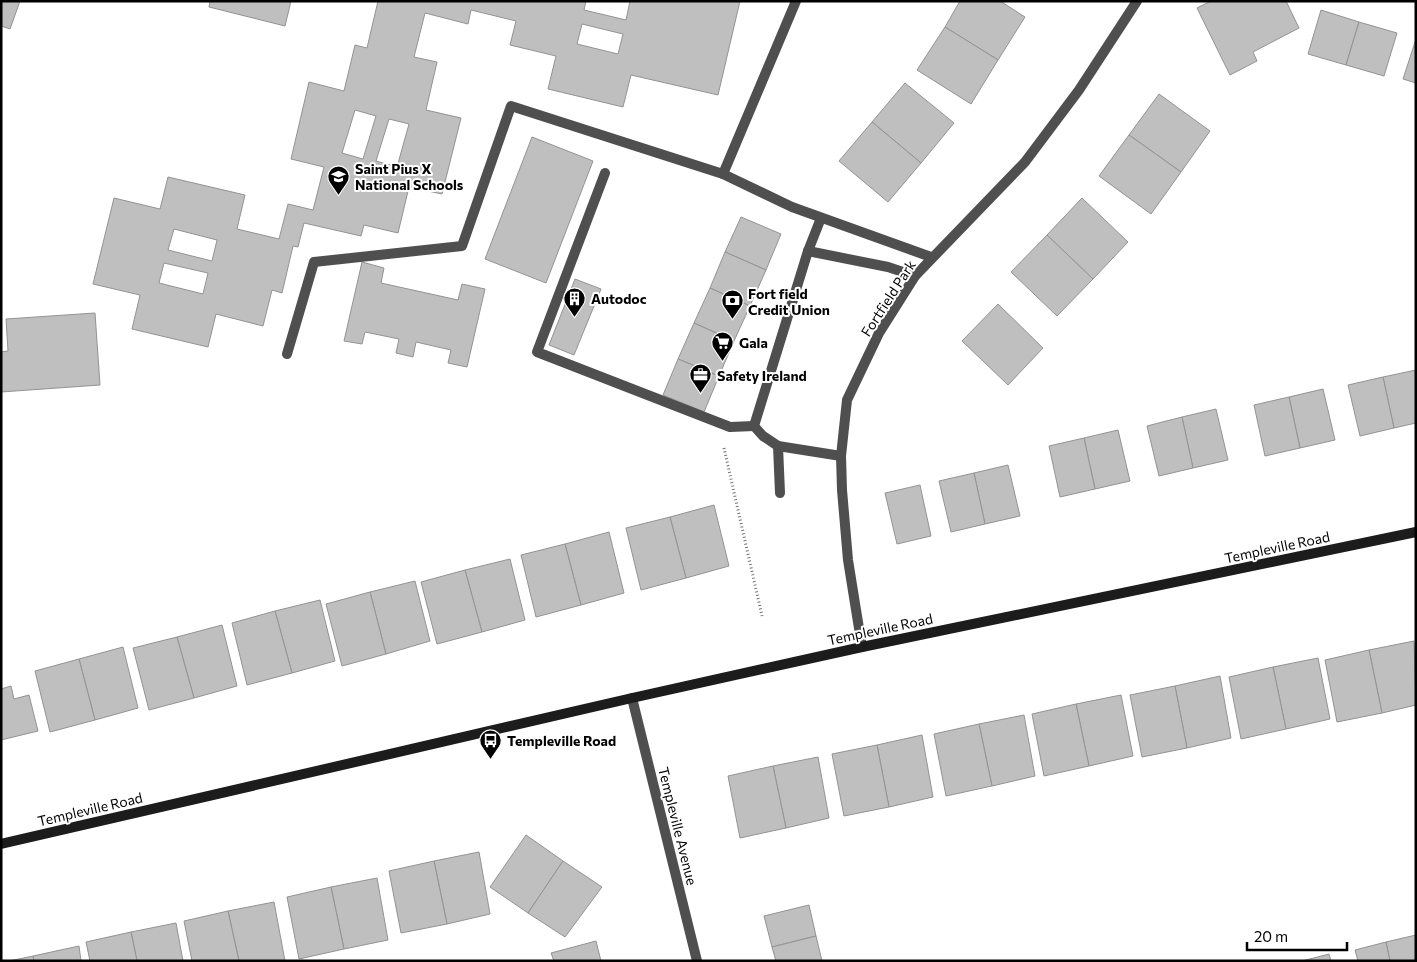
<svg xmlns="http://www.w3.org/2000/svg" width="1417" height="962" font-family="Commissioner,sans-serif">
	<rect width="100%" height="100%" fill="#fff"/>
	<g fill="#bfbfbf" stroke="#939393" fill-rule="evenodd">
		<polygon points="1,1 20,1 10,29 1,26"/>
		<polygon points="210,1 291,1 285,26 209,7"/>
		<path d="M378,1H586L584,10L626,20L630,1H740L718,95L631,75L623,107L548,89L556,56L510,45L516,21L471,10L468,24L425,13L414,57L437,62L426,110L461,118L442,194L409,187L398,233L364,225L361,236L304,223L298,247L293,246L282,293L272,290L263,326L216,314L208,347L132,329L140,295L93,284L114,198L160,209L168,177L245,195L237,229L279,239L288,204L313,210L324,167L291,159L309,82L344,91L355,45L367,48ZM582,24L623,34L618,54L577,44ZM355,110L376,116L363,159L342,153ZM389,119L409,124L397,167L376,161ZM174,229L217,240L212,261L168,250ZM164,263L208,273L203,294L159,283Z"/>
		<polygon points="960,1 1000,1 1025,17 998,60 945,27"/>
		<polygon points="1211,1 1286,1 1299,28 1253,52 1257,61 1230,75 1197,8"/>
		<polygon points="1321,10 1359,22 1346,65 1308,54"/>
		<polygon points="1359,22 1397,33 1384,76 1346,65"/>
		<polygon points="945,27 998,60 971,104 917,70"/>
		<polygon points="1416,39 1416,83 1403,79"/>
		<polygon points="905,83 954,123 921,163 872,122"/>
		<polygon points="1159,94 1210,131 1181,172 1129,135"/>
		<polygon points="872,122 921,163 888,202 839,161"/>
		<polygon points="1129,135 1181,172 1151,214 1099,176"/>
		<polygon points="532,137 593,161 546,283 485,259"/>
		<polygon points="1082,198 1128,242 1093,279 1047,235"/>
		<polygon points="741,217 781,234 766,270 725,252"/>
		<polygon points="1047,235 1093,279 1057,316 1011,272"/>
		<polygon points="725,252 766,270 750,306 710,288"/>
		<polygon points="362,262 384,268 381,283 458,300 462,284 485,289 467,367 448,363 451,350 416,342 413,357 396,353 399,339 365,332 362,344 344,341"/>
		<polygon points="575,279 601,289 574,355 549,345"/>
		<polygon points="710,288 750,306 734,341 694,323"/>
		<polygon points="998,304 1043,348 1008,385 962,341"/>
		<polygon points="95,313 100,385 1,392 1,352 8,351 6,319"/>
		<polygon points="694,323 734,341 719,376 678,359"/>
		<polygon points="678,359 719,376 704,412 663,395"/>
		<polygon points="1416,370 1416,423 1394,428 1383,377"/>
		<polygon points="1383,377 1394,428 1360,436 1348,385"/>
		<polygon points="1323,389 1335,440 1300,448 1289,397"/>
		<polygon points="1289,397 1300,448 1265,456 1254,405"/>
		<polygon points="1216,409 1228,460 1193,468 1182,417"/>
		<polygon points="1182,417 1193,468 1159,476 1147,426"/>
		<polygon points="1118,430 1130,481 1095,489 1084,438"/>
		<polygon points="1084,438 1095,489 1060,497 1049,446"/>
		<polygon points="1008,465 1020,516 985,524 974,473"/>
		<polygon points="974,473 985,524 951,532 939,481"/>
		<polygon points="920,485 931,536 897,544 885,493"/>
		<polygon points="714,505 729,566 686,578 670,517"/>
		<polygon points="670,517 686,578 641,590 626,528"/>
		<polygon points="609,532 624,593 581,605 565,544"/>
		<polygon points="565,544 581,605 536,617 521,555"/>
		<polygon points="510,559 525,620 482,632 465,570"/>
		<polygon points="465,570 482,632 437,644 421,582"/>
		<polygon points="415,581 430,641 386,654 370,592"/>
		<polygon points="370,592 386,654 342,666 326,604"/>
		<polygon points="320,600 335,661 292,673 275,611"/>
		<polygon points="275,611 292,673 247,685 232,623"/>
		<polygon points="222,625 237,686 194,698 177,637"/>
		<polygon points="177,637 194,698 149,710 133,648"/>
		<polygon points="1414,641 1416,705 1382,713 1369,650"/>
		<polygon points="123,647 138,708 95,720 79,659"/>
		<polygon points="1369,650 1382,713 1337,722 1325,660"/>
		<polygon points="1318,658 1330,719 1286,729 1273,667"/>
		<polygon points="79,659 95,720 50,732 35,671"/>
		<polygon points="1273,667 1286,729 1241,739 1229,677"/>
		<polygon points="1220,676 1231,738 1187,748 1175,686"/>
		<polygon points="11,686 14,699 29,695 38,731 1,740 1,689"/>
		<polygon points="1175,686 1187,748 1142,757 1130,695"/>
		<polygon points="1121,695 1133,756 1089,766 1076,704"/>
		<polygon points="1076,704 1089,766 1044,776 1032,714"/>
		<polygon points="1024,715 1035,776 992,786 979,724"/>
		<polygon points="979,724 992,786 946,796 934,734"/>
		<polygon points="922,735 933,797 889,807 877,745"/>
		<polygon points="877,745 889,807 844,816 832,754"/>
		<polygon points="818,757 829,818 786,828 773,766"/>
		<polygon points="773,766 786,828 740,838 728,776"/>
		<polygon points="526,835 563,861 528,913 490,887"/>
		<polygon points="479,852 490,914 447,924 434,861"/>
		<polygon points="434,861 447,924 401,933 389,871"/>
		<polygon points="563,861 602,887 565,937 528,913"/>
		<polygon points="377,878 388,940 344,949 331,887"/>
		<polygon points="331,887 344,949 299,959 287,897"/>
		<polygon points="274,902 285,961 239,961 228,911"/>
		<polygon points="809,905 816,936 772,947 764,916"/>
		<polygon points="228,911 239,961 192,961 184,921"/>
		<polygon points="176,923 183,961 137,961 131,932"/>
		<polygon points="131,932 137,961 90,961 86,942"/>
		<polygon points="1416,935 1416,961 1390,961 1386,942"/>
		<polygon points="816,936 822,961 776,961 772,947"/>
		<polygon points="596,941 601,961 554,961 551,953"/>
		<polygon points="1386,942 1390,961 1358,961 1355,950"/>
		<polygon points="79,946 81,961 34,961 33,956"/>
		<polygon points="1329,954 1331,961 1302,961"/>
		<polygon points="33,956 34,961 9,961"/>
	</g>
	<g fill="none" stroke-linecap="round" stroke-linejoin="round">
		<polyline stroke="#717171" stroke-width="3" stroke-dasharray="1 2.5" stroke-linecap="butt" points="724,448 762,616"/>
		<g stroke="#4f4f4f" stroke-width="10">
			<polyline points="605,173 537,352 730,427 754,426"/>
			<polyline points="723,174 796,1"/>
			<polyline points="287,354 314,262 462,246 511,106 723,174 792,207 931,257"/>
			<polyline points="778,446 780,493"/>
		</g>
		<g stroke="#4f4f4f" stroke-width="10">
			<polyline points="821,218 808,251 754,426 763,436 778,446 841,456"/>
			<polyline points="808,251 888,267 915,276"/>
			<polyline points="862,647 848,560 842,490 841,456 847,400 879,333 915,276 1025,162 1079,90 1137,1"/>
			<polyline points="632,698 697,961"/>
		</g>
		<polyline stroke="#1c1c1c" stroke-width="10" points="1,844 632,698 862,647 1416,532"/>
	</g>
	<defs>
		<symbol id="school-pin" viewBox="-11 -11 22 30"><path d="M0 17L-7.5 6A9.5 9.5 0 1 1 7.5 6Z" fill="#000" stroke="#fff"/><path d="M0-5L7-2L0 1L-7-2ZM-4 1L0 2.5L4 1V4Q0 6-4 4Z" fill="#fff"/></symbol>
		<symbol id="building-pin" viewBox="-11 -11 22 30"><path d="M0 17L-7.5 6A9.5 9.5 0 1 1 7.5 6Z" fill="#000" stroke="#fff"/><path d="M-4-6H4V6H1V3H-1V6H-4ZM-2.5-4.3h1.7v1.8h-1.7ZM.8-4.3h1.7v1.8H.8ZM-2.5-1h1.7V.8h-1.7ZM.8-1h1.7V.8H.8Z" fill="#fff"/></symbol>
		<symbol id="bank-pin" viewBox="-11 -11 22 30"><path d="M0 17L-7.5 6A9.5 9.5 0 1 1 7.5 6Z" fill="#000" stroke="#fff"/><path d="M-6-4H6V4H-6ZM0-2.3a2.3 2.3 0 1 0 0 4.6a2.3 2.3 0 1 0 0-4.6Z" fill="#fff"/></symbol>
		<symbol id="supermarket-pin" viewBox="-11 -11 22 30"><path d="M0 17L-7.5 6A9.5 9.5 0 1 1 7.5 6Z" fill="#000" stroke="#fff"/><path d="M-6-5.5h2.5l.6 2H6L4.5 2H-2.5L-4.4-4H-6ZM-1.5 3.2a1.3 1.3 0 1 0 .1 0ZM3 3.2a1.3 1.3 0 1 0 .1 0Z" fill="#fff"/></symbol>
		<symbol id="office-pin" viewBox="-11 -11 22 30"><path d="M0 17L-7.5 6A9.5 9.5 0 1 1 7.5 6Z" fill="#000" stroke="#fff"/><path d="M-6-3h4V-5.5h4V-3h4V5H-6ZM-1-4.5V-3h2v-1.5ZM-6 0V1H6V0Z" fill="#fff"/></symbol>
		<symbol id="bus-pin" viewBox="-11 -11 22 30"><path d="M0 17L-7.5 6A9.5 9.5 0 1 1 7.5 6Z" fill="#000" stroke="#fff"/><path d="M-5-6H5V4H4V6H2V4H-2V6H-4V4H-5ZM-3.5-4V0h7V-4ZM-3.5 1.2v1.5H-2V1.2ZM2 1.2v1.5H3.5V1.2Z" fill="#fff"/></symbol>
	</defs>
	<g fill-rule="evenodd">
		<use href="#school-pin" x="326" y="164" width="25" height="34"/>
		<use href="#building-pin" x="562" y="286" width="25" height="34"/>
		<use href="#bank-pin" x="720" y="288" width="25" height="34"/>
		<use href="#supermarket-pin" x="710" y="330" width="25" height="34"/>
		<use href="#office-pin" x="688" y="362" width="25" height="34"/>
		<use href="#bus-pin" x="478" y="728" width="25" height="34"/>
	</g>
	<g text-anchor="middle" dominant-baseline="central" stroke-width="4" stroke-linejoin="round" paint-order="stroke">
		<g font-size="14" font-weight="bold" fill="#000" stroke="#fff" text-anchor="start">
			<text x="355" y="168">Saint Pius X<tspan x="355" dy="16">National Schools</tspan></text>
			<text x="748" y="293">Fort field<tspan x="748" dy="16">Credit Union</tspan></text>
			<text x="591" y="298">Autodoc</text>
			<text x="739" y="342">Gala</text>
			<text x="717" y="375">Safety Ireland</text>
			<text x="507" y="740">Templeville Road</text>
		</g>
		<g font-size="14" fill="#000" stroke="#fff">
			<text transform="translate(888 298) rotate(-57)">Fortfield Park</text>
			<text transform="translate(1277 547) rotate(-12)">Templeville Road</text>
			<text transform="translate(880 629) rotate(-12)">Templeville Road</text>
			<text transform="translate(90 809) rotate(-13)">Templeville Road</text>
			<text transform="translate(678 826) rotate(76)">Templeville Avenue</text>
		</g>
	</g>
	<rect width="1417" height="962" fill="none" stroke="#000000" stroke-width="5"/>
	<path d="M1247 942v8h100v-8" fill="none" stroke="#000000" stroke-width="2.5"/>
	<text x="1254" y="942" font-size="15" fill="#000000" stroke="#ffffff" stroke-width="4" paint-order="stroke">20 m</text>
</svg>
